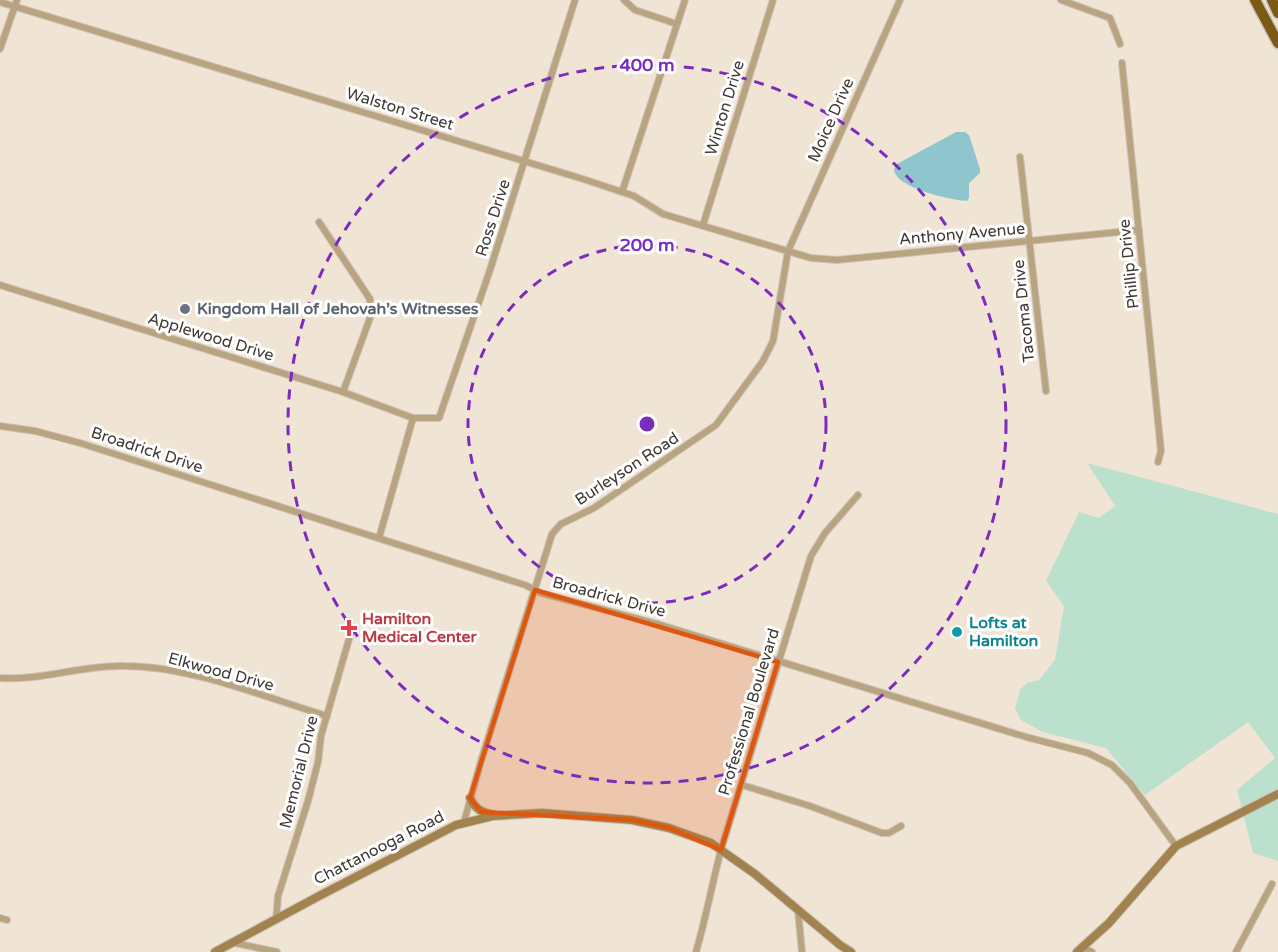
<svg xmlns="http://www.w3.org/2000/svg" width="1278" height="952" font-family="'Varela Round',sans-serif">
	<rect width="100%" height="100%" fill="#f0e4d5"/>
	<polygon fill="#bbe0cd" points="1087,463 1278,514 1278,861 1253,853 1237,790 1275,758 1248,722 1145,795 1106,748 1043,732 1021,720 1015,708 1020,690 1027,683 1039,680 1055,660 1064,606 1046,581 1079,512 1099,518 1115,506"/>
	<path fill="#8fc5cc" d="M956,132H965L969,135L980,169V173L969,183V198L967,201C951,200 895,188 894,169L897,164Z"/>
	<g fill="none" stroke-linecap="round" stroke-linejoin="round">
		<defs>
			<g id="street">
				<polyline points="624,0 635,10 677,24"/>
				<polyline points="1061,0 1110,18 1120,44"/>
				<polyline points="0,2 583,179 634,196 663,214 811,258 837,260 1139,230"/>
				<polyline points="0,49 17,0"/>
				<polyline points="1122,63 1161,451 1158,462"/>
				<polyline points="1020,157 1046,391"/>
				<polyline points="622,192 685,0"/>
				<polyline points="319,222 370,299 370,318 343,392"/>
				<polyline points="703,225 773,0"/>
				<polyline points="0,285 343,392 413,418 439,418 490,270 575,0"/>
				<polyline points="0,426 35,431 80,443 525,585 541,593 661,625 1026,737 1088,753 1112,765 1130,783 1176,846"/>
				<polyline points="379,538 413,418"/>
				<path d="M0,678C42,681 81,665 123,666C191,666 261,696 327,716"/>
				<polyline points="742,785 810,806 882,833 889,833 901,826"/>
				<polyline points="464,822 481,761 552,534 561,524 594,508 716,425 763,361 773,341 788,251 900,0"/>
				<polyline points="798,910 802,952"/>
				<polyline points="0,918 7,920"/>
				<polyline points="276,920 278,896 308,801 318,762 321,736 351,632"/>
				<polyline points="235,943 277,952"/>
				<polyline points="1084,948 1092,952"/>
				<path d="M696,952C706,918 712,884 721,850L811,556L825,533L858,495"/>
				<polyline points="1236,952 1272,884"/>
			</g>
			<g id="secondary">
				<path d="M470,798C476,810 481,812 494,815"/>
				<polyline points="215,952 319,896 456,825 493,816 542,813 632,820 669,828 711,843 755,874 840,945 851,952"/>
				<polyline points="1077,952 1109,923 1176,846 1278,794"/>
			</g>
			<g id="highway">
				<polyline points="1255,0 1278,43"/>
				<polyline points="1272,0 1278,13"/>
			</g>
		</defs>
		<use href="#street" stroke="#ccc2b5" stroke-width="8"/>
		<use href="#secondary" stroke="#ccc2b5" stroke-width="10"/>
		<use href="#highway" stroke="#ccc2b5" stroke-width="13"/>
		<use href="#street" stroke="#b9a482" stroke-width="6"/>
		<use href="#secondary" stroke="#a2834f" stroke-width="8"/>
		<use href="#highway" stroke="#7c5914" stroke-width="10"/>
	</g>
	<path fill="#df570e" fill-opacity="0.2" stroke="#df570e" stroke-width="4.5" stroke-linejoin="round" d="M535,590L778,662L721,850L669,828L632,820L481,812L470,798Z"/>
	<g fill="none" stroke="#7b2cbf" stroke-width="3" stroke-dasharray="10 8">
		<circle cx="647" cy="424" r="179"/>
		<circle cx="647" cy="424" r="359"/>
	</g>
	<circle fill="#6b7280" stroke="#fff" stroke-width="2" cx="185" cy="309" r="6"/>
	<path fill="#e0444e" stroke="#fff" stroke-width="2" d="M346 619h6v6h6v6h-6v6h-6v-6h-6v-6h6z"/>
	<circle fill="#0f9aa8" stroke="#fff" stroke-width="2" cx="957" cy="632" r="6"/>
	<g text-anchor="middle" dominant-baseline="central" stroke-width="6" stroke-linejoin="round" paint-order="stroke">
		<g font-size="16" fill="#3d3833" stroke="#fff">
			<text transform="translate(725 108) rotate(-73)">Winton Drive</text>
			<text transform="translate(400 109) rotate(17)">Walston Street</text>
			<text transform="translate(831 120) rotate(-66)">Moice Drive</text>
			<text transform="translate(493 218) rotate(-72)">Ross Drive</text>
			<text transform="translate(962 234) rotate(-5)">Anthony Avenue</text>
			<text transform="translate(1129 264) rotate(-96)">Phillip Drive</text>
			<text transform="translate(1024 311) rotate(-96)">Tacoma Drive</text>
			<text transform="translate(211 337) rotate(17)">Applewood Drive</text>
			<text transform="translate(147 450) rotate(18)">Broadrick Drive</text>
			<text transform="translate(627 469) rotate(-33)">Burleyson Road</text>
			<text transform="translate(609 597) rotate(15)">Broadrick Drive</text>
			<text transform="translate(221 672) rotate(15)">Elkwood Drive</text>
			<text transform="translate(749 712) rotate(-73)">Professional Boulevard</text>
			<text transform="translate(299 772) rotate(-76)">Memorial Drive</text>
			<text transform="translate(379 848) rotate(-27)">Chattanooga Road</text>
		</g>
		<g font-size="16" font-weight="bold" fill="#5b616d" stroke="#fff" text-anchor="start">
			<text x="197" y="309">Kingdom Hall of Jehovah’s Witnesses</text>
		</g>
		<g font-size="16" font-weight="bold" fill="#be3a42" stroke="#fff" text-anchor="start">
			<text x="362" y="619">Hamilton<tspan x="362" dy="18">Medical Center</tspan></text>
		</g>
		<g font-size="16" font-weight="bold" fill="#0d838f" stroke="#fff" text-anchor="start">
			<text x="969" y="623">Lofts at<tspan x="969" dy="18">Hamilton</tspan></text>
		</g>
	</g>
	<circle cx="647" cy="424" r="9" fill="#7b2cbf" stroke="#fff" stroke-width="3"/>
	<g font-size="18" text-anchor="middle" font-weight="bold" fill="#7b2cbf" stroke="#fff" stroke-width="6" stroke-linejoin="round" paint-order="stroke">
		<text x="647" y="71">400 m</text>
		<text x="647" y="251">200 m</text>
	</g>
</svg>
